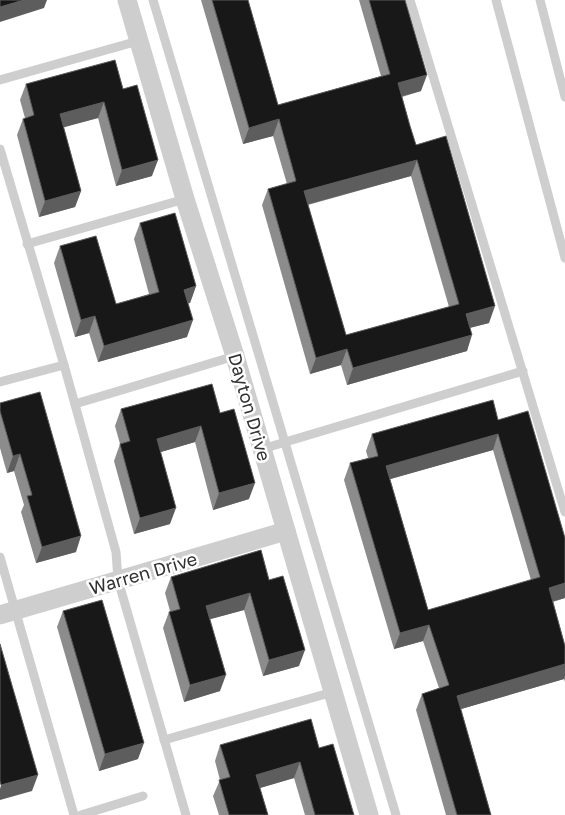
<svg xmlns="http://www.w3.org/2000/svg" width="565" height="815" font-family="'Golos Text',sans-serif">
	<rect width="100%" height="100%" fill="#fff"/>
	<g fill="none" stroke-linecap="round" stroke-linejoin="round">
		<g stroke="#cecece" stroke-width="9">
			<polyline points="153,0 396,815"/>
			<polyline points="410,0 565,512"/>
			<polyline points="496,0 565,258"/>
			<polyline points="540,0 565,97"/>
			<polyline points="0,80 138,41"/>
			<polyline points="0,149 64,365 116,552 118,580 186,815"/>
			<polyline points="27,244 185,199"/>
			<polyline points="0,382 64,365"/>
			<polyline points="75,404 235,356"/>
			<polyline points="262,449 523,371"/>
			<polyline points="0,557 74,815"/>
			<polyline points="164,740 333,692"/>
			<polyline points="81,815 143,796"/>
		</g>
		<g stroke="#cecece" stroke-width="19">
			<polyline points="127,0 185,199 235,356 369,815"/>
			<polyline points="0,615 286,531"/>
		</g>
	</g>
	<g fill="#8c8c8c" fill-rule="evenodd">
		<path d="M201,0H248L278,105L381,76L359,0H405L421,91L402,97L410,126L416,145L489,323L470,328L467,351L347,385L341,365L310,374L262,205L268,189L287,184L273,136L243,144ZM411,176L449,307L346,335L308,205Z"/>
		<polygon points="26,84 123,89 152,176 116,186 98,118 63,127 81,191 75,207 39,217 17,135 23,119 25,118 20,100"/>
		<polygon points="140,223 196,286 190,303 188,303 187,337 98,362 89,333 75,337 54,263 60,246 116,304 149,294 134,239"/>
		<polygon points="0,403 76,552 36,563 21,512 24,505 14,471 7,473 0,448"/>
		<polygon points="121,409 220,413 249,499 213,510 195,442 160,452 170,524 134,534 114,461 120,444 115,426"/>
		<path d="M498,420L565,538V598L553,602L565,646V682L564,679L461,709L491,815H446L416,710L422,694L439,688L423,641L394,649L344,480L350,463L368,458L366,451L372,434ZM493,450L531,580L428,610L390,479Z"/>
		<polygon points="171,577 269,580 299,666 263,676 244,610 210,619 220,691 184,702 163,628 169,612 170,611 165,593"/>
		<polygon points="63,611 138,759 99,771 57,627"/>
		<polygon points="220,745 319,748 354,815 305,815 294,778 260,788 268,815 219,815 213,796 220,780 215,761"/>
	</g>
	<g fill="#5d5d5d">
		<polygon points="24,0 47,0 44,8 0,22 0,7"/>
		<polygon points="427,75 421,91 392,99 398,83"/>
		<polygon points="104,102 98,118 54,130 60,114"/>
		<polygon points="279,119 273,136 243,144 249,128"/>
		<polygon points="158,160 152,176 116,186 122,170"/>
		<polygon points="417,160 411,176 298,207 304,191"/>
		<polygon points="81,191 75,207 39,217 45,201"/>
		<polygon points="196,286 190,303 178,306 184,290"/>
		<polygon points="495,306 489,323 461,330 466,314"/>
		<polygon points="95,316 89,333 75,337 81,320"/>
		<polygon points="193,320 187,337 98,362 104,346"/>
		<polygon points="472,335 467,351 347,385 353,368"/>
		<polygon points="347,349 341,365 310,374 316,358"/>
		<polygon points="201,426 195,442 151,455 157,439"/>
		<polygon points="498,434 493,450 380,482 386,466"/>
		<polygon points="20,454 14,471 7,473 13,456"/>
		<polygon points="255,483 249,499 213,510 219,493"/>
		<polygon points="176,508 170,524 134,534 140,518"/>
		<polygon points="81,536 76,552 36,563 42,547"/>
		<polygon points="565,583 565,598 543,604 549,588"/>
		<polygon points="250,593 244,610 200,622 206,606"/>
		<polygon points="429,625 423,641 394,649 400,633"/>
		<polygon points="305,650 299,666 263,676 269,660"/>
		<polygon points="565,664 565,676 564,679 451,712 457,696"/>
		<polygon points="226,675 220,691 184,702 190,685"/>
		<polygon points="144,743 138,759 99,771 105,754"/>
		<polygon points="300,762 294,778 250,791 256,775"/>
		<polygon points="38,775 32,791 0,800 0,789 1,785"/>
	</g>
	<g fill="#181818" stroke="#5d5d5d" fill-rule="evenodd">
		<polygon points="0,0 24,0 0,7"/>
		<path d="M212,0H248L278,105L390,74L369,0H405L427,75L398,83L410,126L416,145L446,136L495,306L466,314L472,335L353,368L347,349L316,358L268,189L296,181L279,119L249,128ZM417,160L459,304L346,335L304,191Z"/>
		<polygon points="115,60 123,89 137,85 158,160 122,170 104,102 60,114 81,191 45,201 23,119 34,115 26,84"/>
		<polygon points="175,213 196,286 184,290 193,320 104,346 95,316 81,320 60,246 96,236 116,304 159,292 140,223"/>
		<polygon points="212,384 220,413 234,409 255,483 219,493 201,426 157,439 176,508 140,518 120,444 130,441 121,409"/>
		<polygon points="40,392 81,536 42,547 27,496 32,495 20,454 13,456 0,411 0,403"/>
		<path d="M493,400L498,420L528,411L565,538V583L549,588L565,646V664L457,696L491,815H457L422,694L449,685L429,625L400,633L350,463L378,456L372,434ZM498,434L540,577L428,610L386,466Z"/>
		<polygon points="261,550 269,580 283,576 305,650 269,660 250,593 206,606 226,675 190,685 169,612 180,609 171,577"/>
		<polygon points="102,600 144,743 105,754 63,611"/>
		<polygon points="0,644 38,775 1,785 0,781"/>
		<polygon points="311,719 319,748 333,744 354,815 315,815 300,762 256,775 268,815 229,815 219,780 230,777 220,745"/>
	</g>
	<g text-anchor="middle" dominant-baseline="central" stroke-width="5" stroke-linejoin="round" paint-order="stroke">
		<g font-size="18" fill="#313131" stroke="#fff">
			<text transform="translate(250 407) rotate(74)">Dayton Drive</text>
			<text transform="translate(143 573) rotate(-16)">Warren Drive</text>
		</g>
	</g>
</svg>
